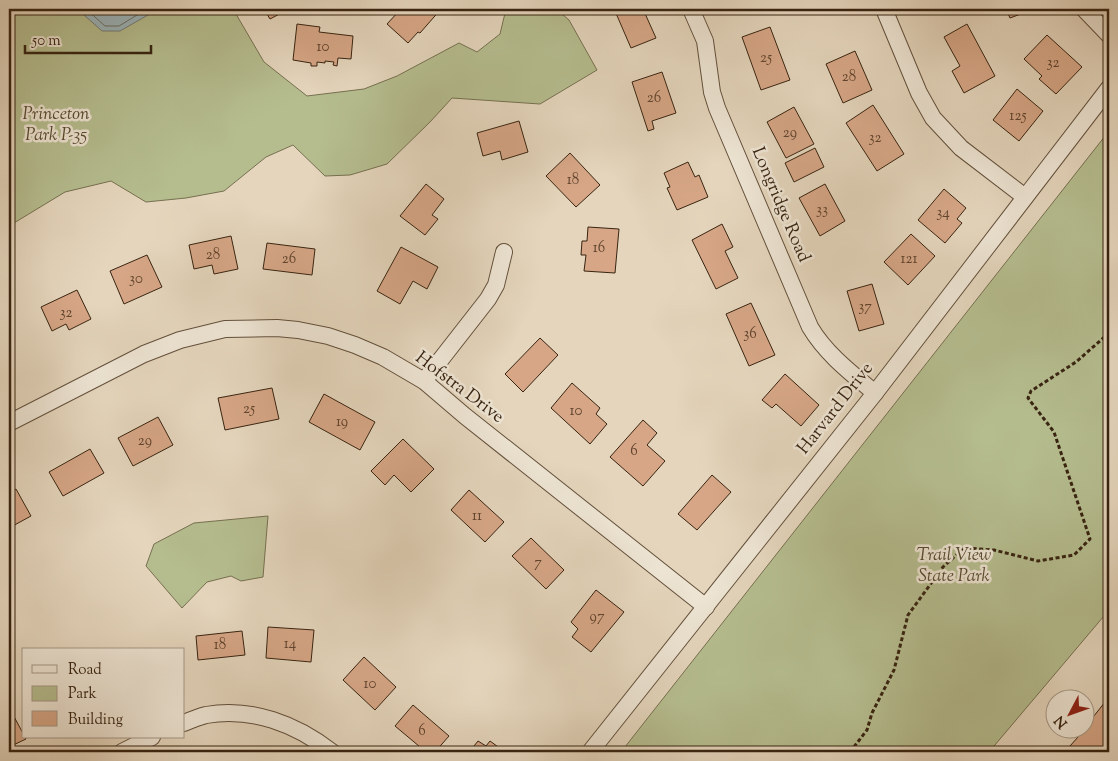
<svg xmlns="http://www.w3.org/2000/svg" width="1118" height="761" font-family="'Sorts Mill Goudy',serif">
	<rect width="100%" height="100%" fill="#e4d5bc"/>
	<filter id="stains"><feTurbulence type="fractalNoise" baseFrequency=".004" numOctaves="4"/><feColorMatrix values="0 0 0 0 .2 0 0 0 0 .09 0 0 0 0 .02 0 0 0 .5 -.17"/></filter>
	<radialGradient id="worn" r=".72"><stop offset=".6" stop-color="#630" stop-opacity="0"/><stop offset="1" stop-color="#630" stop-opacity=".3"/></radialGradient>
	<g fill="#b5bd8f" stroke="#767050">
		<polygon points="9,9 80,9 84,15 148,15 154,9 233,9 264,62 307,96 364,89 397,76 459,43 477,52 500,34 506,9 556,9 569,20 597,70 540,104 452,98 430,122 387,164 350,175 325,176 293,145 266,157 224,191 186,198 146,202 111,181 65,192 9,226"/>
		<polygon points="1109,131 1109,610 989,752 621,752"/>
		<polygon points="268,516 263,577 241,581 231,576 207,582 182,608 146,566 154,544 194,523"/>
	</g>
	<polygon fill="#9bb6bc" stroke="#737c78" points="80,9 154,9 148,15 120,31 102,31 84,15"/>
	<g fill="none" stroke-linecap="round" stroke-linejoin="round">
		<polyline stroke="#6a6d66" stroke-width="1" points="86,9 105,26 119,26 147,9"/>
	</g>
	<g fill="#d6a686" stroke="#382411">
		<polygon points="264,9 289,9 270,19"/>
		<polygon points="404,9 441,9 420,33 418,32 408,43 387,24 399,11 400,13"/>
		<polygon points="620,9 643,9 656,38 631,48 615,11"/>
		<polygon points="1006,9 1034,9 1010,18"/>
		<polygon points="297,24 320,27 319,32 353,36 351,59 338,58 337,66 333,65 334,62 325,61 325,63 317,62 317,66 311,66 311,63 293,60"/>
		<polygon points="967,24 995,76 964,93 952,71 960,66 944,37"/>
		<polygon points="770,27 790,80 761,90 742,37"/>
		<polygon points="1047,35 1082,67 1056,94 1039,79 1042,76 1024,59"/>
		<polygon points="855,51 872,90 843,103 826,64"/>
		<polygon points="662,72 676,113 652,121 654,129 648,131 632,82"/>
		<polygon points="1017,89 1043,111 1019,141 993,120"/>
		<polygon points="873,105 904,154 877,171 846,123"/>
		<polygon points="794,107 814,144 786,158 767,122"/>
		<polygon points="519,121 528,152 502,160 500,151 483,156 477,133"/>
		<polygon points="815,148 824,167 794,182 785,163"/>
		<polygon points="570,153 600,185 576,207 546,176"/>
		<polygon points="688,162 695,177 699,175 708,197 677,210 667,188 670,187 664,173"/>
		<polygon points="426,184 444,199 432,215 438,219 425,235 400,216"/>
		<polygon points="825,184 845,221 820,236 799,198"/>
		<polygon points="944,189 966,208 957,219 962,223 945,243 918,220"/>
		<polygon points="722,224 733,247 725,251 738,278 716,289 692,240"/>
		<polygon points="588,227 619,229 615,273 584,271 586,255 581,255 582,241 587,241"/>
		<polygon points="911,234 935,256 908,285 884,262"/>
		<polygon points="231,236 238,269 214,274 212,265 194,269 189,245"/>
		<polygon points="267,243 315,249 312,275 263,269"/>
		<polygon points="401,247 438,267 427,289 413,281 400,304 377,291"/>
		<polygon points="147,255 162,287 124,304 110,271"/>
		<polygon points="872,284 884,324 859,331 847,291"/>
		<polygon points="77,290 91,319 69,330 66,324 52,331 41,307"/>
		<polygon points="751,303 775,355 749,366 726,314"/>
		<polygon points="540,338 558,355 523,392 505,374"/>
		<polygon points="785,374 819,405 801,426 776,404 772,408 762,400"/>
		<polygon points="572,383 600,408 596,414 607,424 590,444 551,408"/>
		<polygon points="272,388 279,419 225,430 218,398"/>
		<polygon points="324,394 375,422 360,450 309,422"/>
		<polygon points="158,417 173,445 133,466 118,438"/>
		<polygon points="643,420 657,433 647,445 665,461 643,486 610,457"/>
		<polygon points="403,439 434,469 411,492 394,475 385,485 371,471"/>
		<polygon points="90,449 104,473 63,496 49,472"/>
		<polygon points="712,475 731,492 697,530 678,514"/>
		<polygon points="16,489 31,516 9,528 9,493"/>
		<polygon points="469,490 504,522 485,542 451,510"/>
		<polygon points="531,538 564,570 546,589 512,556"/>
		<polygon points="596,590 624,612 591,652 572,637 578,629 571,622"/>
		<polygon points="268,627 314,630 311,662 266,658"/>
		<polygon points="242,631 245,655 198,660 196,636"/>
		<polygon points="364,657 396,687 375,710 343,680"/>
		<polygon points="1109,697 1109,752 1078,752 1070,746 1086,728 1086,726"/>
		<polygon points="413,705 449,736 435,752 426,752 395,726"/>
		<polygon points="11,711 26,739 9,747 9,712"/>
		<polygon points="478,741 486,746 490,741 505,752 472,752 470,751"/>
	</g>
	<g fill="none" stroke-linecap="round" stroke-linejoin="round">
		<defs>
			<g id="minor">
				<path d="M691,9L705,41L712,92L717,108L810,327C826,354 851,373 875,393"/>
				<polyline points="884,9 919,93 933,118 961,148 1025,197"/>
				<polyline points="1084,9 1109,35"/>
				<polyline points="424,381 488,299 496,285 504,252"/>
				<polyline points="9,423 144,354 180,340 225,329 277,328 298,330 328,336 355,345 383,357 424,381 465,416 706,607"/>
				<path d="M184,723C191,720 198,717 206,715C252,707 296,724 332,752"/>
				<polyline points="122,752 152,737"/>
				<polyline points="590,752 875,393 1109,88"/>
			</g>
		</defs>
		<use href="#minor" stroke="#63503c" stroke-width="18"/>
		<polyline stroke="#382411" stroke-width="3" stroke-dasharray="4 2.5" stroke-linecap="butt" points="850,752 867,730 872,713 894,670 908,615 943,567 964,548 994,550 1038,561 1074,555 1090,539 1054,432 1028,398 1031,391 1076,362 1109,333"/>
		<use href="#minor" stroke="#ede4d3" stroke-width="16"/>
	</g>
	<g text-anchor="middle" dominant-baseline="central" stroke-width="5" stroke-linejoin="round" paint-order="stroke">
		<g font-size="15" fill="#60442e">
			<text x="323" y="47">10</text>
			<text x="766" y="58">25</text>
			<text x="1053" y="63">32</text>
			<text x="849" y="77">28</text>
			<text x="654" y="98">26</text>
			<text x="1018" y="116">125</text>
			<text x="790" y="133">29</text>
			<text x="875" y="138">32</text>
			<text x="573" y="180">18</text>
			<text x="822" y="210">33</text>
			<text x="943" y="213">34</text>
			<text x="599" y="248">16</text>
			<text x="213" y="255">28</text>
			<text x="289" y="259">26</text>
			<text x="909" y="259">121</text>
			<text x="136" y="279">30</text>
			<text x="865" y="307">37</text>
			<text x="66" y="313">32</text>
			<text x="750" y="334">36</text>
			<text x="249" y="409">25</text>
			<text x="576" y="411">10</text>
			<text x="342" y="422">19</text>
			<text x="145" y="441">29</text>
			<text x="634" y="451">6</text>
			<text x="477" y="516">11</text>
			<text x="538" y="563">7</text>
			<text x="597" y="617">97</text>
			<text x="290" y="644">14</text>
			<text x="220" y="645">18</text>
			<text x="370" y="684">10</text>
			<text x="422" y="731">6</text>
		</g>
		<g font-size="18" font-style="italic" fill="#574a30" stroke="#ede4d3">
			<text x="56" y="115">Princeton<tspan x="56" dy="21">Park P-35</tspan></text>
			<text x="954" y="556">Trail View<tspan x="954" dy="21">State Park</tspan></text>
		</g>
		<g font-size="18" fill="#382411" stroke="#ede4d3">
			<text transform="translate(780 205) rotate(67)">Longridge Road</text>
			<text transform="translate(459 388) rotate(37)">Hofstra Drive</text>
			<text transform="translate(836 409) rotate(-52)">Harvard Drive</text>
		</g>
	</g>
	<rect width="1118" height="761" fill="none" stroke="#e4d5bc" stroke-width="30"/>
	<rect x="10" y="10" width="1098" height="741" fill="none" stroke="#382411" stroke-width="2.5"/>
	<rect x="15" y="15" width="1088" height="731" fill="none" stroke="#382411"/>
	<rect x="22" y="648" width="162" height="90" fill="#ede4d3" stroke="#a59785"/>
	<rect x="32" y="665" width="25" height="8" fill="#ede4d3" stroke="#a59785"/>
	<text x="68" y="674" font-size="15" fill="#382411">Road</text>
	<rect x="32" y="686" width="25" height="15" fill="#b5bd8f" stroke="#a59785"/>
	<text x="68" y="698" font-size="15" fill="#382411">Park</text>
	<rect x="32" y="711" width="25" height="15" fill="#d6a686" stroke="#a59785"/>
	<text x="68" y="724" font-size="15" fill="#382411">Building</text>
	<g transform="translate(1070 714) rotate(229)"><circle r="24" fill="#ede4d3" stroke="#a59785"/>
	<path d="M0-4L9 19L0 12L-9 19Z" fill="#8f2418"/>
	<text y="-8" font-size="14" font-weight="bold" text-anchor="middle" fill="#382411">N</text>
	</g>
	<path d="M25 45v8h126v-8" fill="none" stroke="#382411" stroke-width="2.5"/>
	<text x="32" y="45" font-size="15" fill="#382411" stroke="#ede4d3" stroke-width="4" paint-order="stroke">50 m</text>
	<rect width="100%" height="100%" filter="url(#stains)"/>
	<rect width="100%" height="100%" fill="url(#worn)"/>
</svg>
